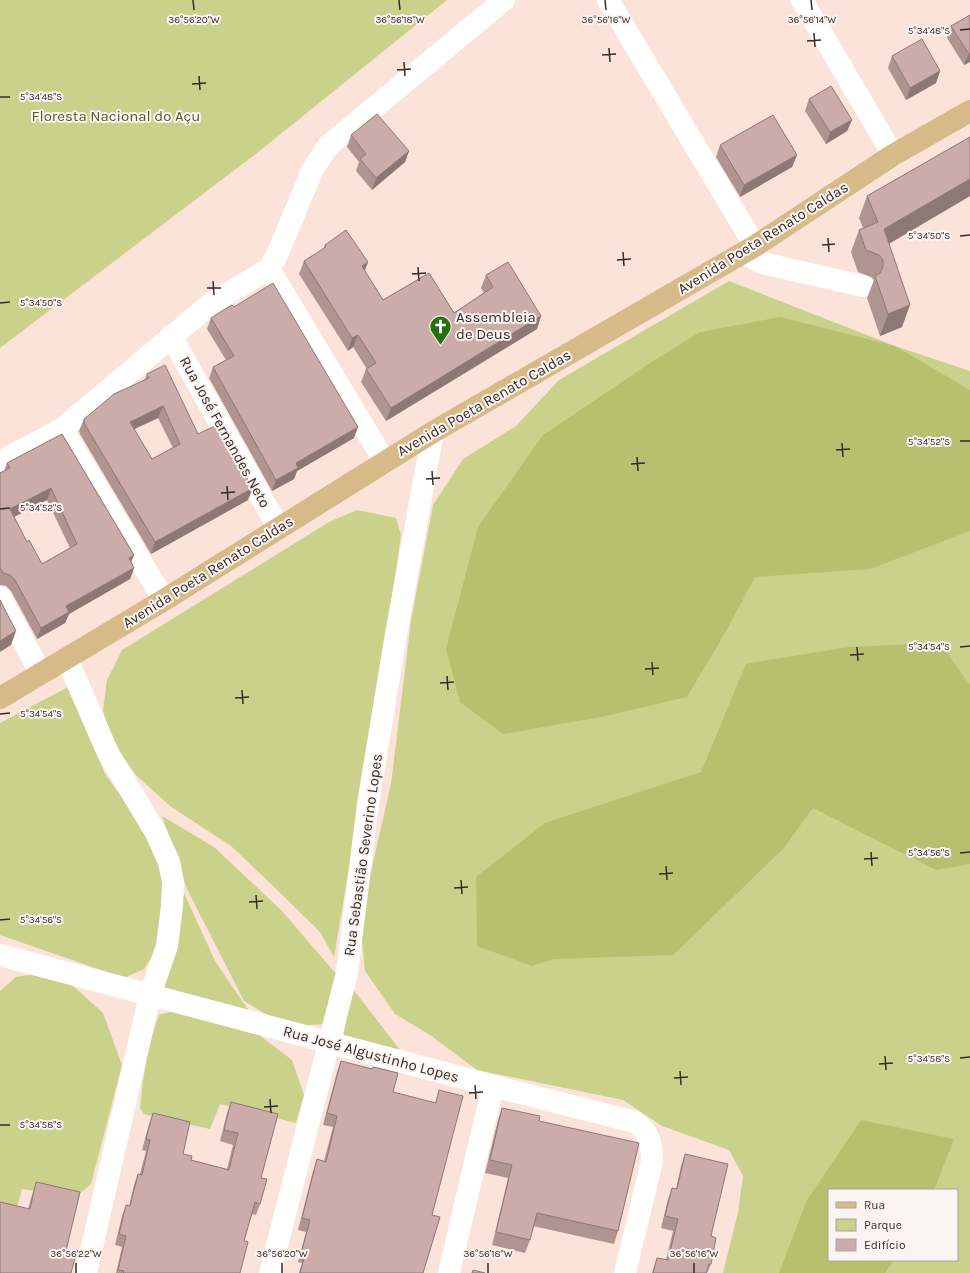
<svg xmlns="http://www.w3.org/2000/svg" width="970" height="1273" font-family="Karla,sans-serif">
	<rect width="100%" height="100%" fill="#fbe3da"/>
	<g fill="#c9d18a" fill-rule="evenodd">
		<polygon points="0,0 447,0 257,153 0,348"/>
		<path d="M729,281L895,346L970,371V1273H723L738,1213L743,1176L729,1150L662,1126L623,1100L477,1070L430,1035L395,1014L365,971L360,920L391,784L411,621L433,505L463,459L516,426L559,380ZM829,1190H957V1260H829Z"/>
		<polygon points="357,510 396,518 401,535 372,732 334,957 320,932 269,882 231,846 170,806 136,775 114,745 103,711 107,680 122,650 329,522"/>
		<polygon points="70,686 105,774 142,825 164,869 158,947 144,969 124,978 0,935 0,723"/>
		<polygon points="162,816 214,847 281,910 338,976 328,1024 285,1026 244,1001 187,889"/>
		<polygon points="184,893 215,961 249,1011 163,993 177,919"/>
		<polygon points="43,973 69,982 103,1013 122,1065 91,1184 75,1198 22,1189 16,1211 0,1208 0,991 16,977"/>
		<polygon points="352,988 404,1055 343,1038"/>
		<path d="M178,1010L259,1035L292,1060L304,1095L296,1123L220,1104L210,1129L144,1114L140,1108C143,1076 148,1045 159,1015Z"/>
	</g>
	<g fill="#b8c06f">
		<polygon points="780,317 895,346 970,390 970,531 870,569 755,577 725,633 687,697 601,717 503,734 460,702 446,649 478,527 543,435 656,359 700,332"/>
		<polygon points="940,643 970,685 970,864 936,870 813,808 783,849 673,955 554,959 532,966 477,946 476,877 545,823 701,772 746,664 849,647"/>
		<polygon points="861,1120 954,1139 934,1190 829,1190 829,1260 894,1260 885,1273 779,1273 807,1200"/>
	</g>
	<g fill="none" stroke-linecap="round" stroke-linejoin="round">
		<g stroke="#fff" stroke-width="22">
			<polyline points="608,0 755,246"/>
			<polyline points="802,0 893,155"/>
			<polyline points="743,253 762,263 863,286"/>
			<polyline points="269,269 385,462"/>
			<polyline points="171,336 278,527"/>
			<polyline points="62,429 164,600"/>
			<polyline points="0,462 62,429 213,302 269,269 277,255 313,169 328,146 504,0"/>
			<polyline points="0,597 41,674"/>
			<polyline points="67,659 108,753 156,833 169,862 173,882 172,906 167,946 150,995 86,1273"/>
			<path d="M0,955L493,1086L635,1122C651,1134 651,1143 652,1161L625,1273"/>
			<polyline points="270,1273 347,973 368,804 396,634 433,432"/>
			<polyline points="449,1273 493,1086"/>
		</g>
		<polyline stroke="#d6bb88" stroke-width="22" points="0,698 164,600 433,432 755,246 893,155 970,111"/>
	</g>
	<g fill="#af9490" fill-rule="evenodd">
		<polygon points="970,15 970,62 964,65 947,38 951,26"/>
		<polygon points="892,56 940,71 936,83 906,100 888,68"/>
		<polygon points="809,99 852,120 847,131 826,144 805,111"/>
		<polygon points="351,135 409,151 405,162 372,190 356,171 359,162 347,147"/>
		<polygon points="970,137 970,196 889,244 902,327 880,336 867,298 874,280 871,277 858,272 851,252 859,230 863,228 859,218 867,196"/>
		<polygon points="720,145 797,155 792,167 740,197 716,157"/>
		<polygon points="325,245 368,262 365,271 383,300 454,313 484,293 481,288 486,275 541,316 537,329 386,421 361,382 366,369 367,369 353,347 348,351 299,274 304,261 323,249"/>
		<polygon points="234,307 354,438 297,471 294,479 272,491 209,378 213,367 226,360 207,329 211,318"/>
		<path d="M147,374L198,434L248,500L151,554L80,434L79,431L84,419L145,379ZM158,418L173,448L152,459L134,429Z"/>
		<path d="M62,434L134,555L131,562L134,568L130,579L69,614L65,623L37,639L11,591L6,586L0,585V473L4,471L7,463ZM47,500L70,548L42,564L27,542L14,517Z"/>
		<polygon points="341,1061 393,1092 435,1103 439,1090 432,1215 423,1273 299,1273 302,1263 298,1262 306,1232 298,1230 313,1171 317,1159 324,1161 333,1127 323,1125 337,1072"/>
		<polygon points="231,1102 261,1178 260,1204 256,1215 252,1214 244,1241 240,1273 116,1273 122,1247 115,1245 122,1216 126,1205 129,1206 134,1185 138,1174 140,1174 146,1151 142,1150 149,1124 153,1113 183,1154 191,1160 227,1169 233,1145 220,1141 227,1113"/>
		<polygon points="502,1108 539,1121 618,1231 614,1244 533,1226 530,1240 525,1253 492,1245 508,1178 485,1173 498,1120"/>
		<polygon points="685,1154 711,1236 711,1264 707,1273 652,1273 657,1258 666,1260 673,1231 661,1228 668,1199 672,1188 676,1189 681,1166"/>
		<polygon points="36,1182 65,1255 28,1209 32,1195"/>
	</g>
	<g fill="#8e7876">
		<polygon points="970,53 970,62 964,65 969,54"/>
		<polygon points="940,71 936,83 906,100 910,88"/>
		<polygon points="852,120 847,131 826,144 830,132"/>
		<polygon points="409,151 405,162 372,190 376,178"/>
		<polygon points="797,155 792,167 740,197 744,185"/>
		<polygon points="970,179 970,196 876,251 884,229"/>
		<polygon points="368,262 363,274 362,266"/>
		<polygon points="910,305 902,327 880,336 888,314"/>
		<polygon points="541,316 537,329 386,421 391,408"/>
		<polygon points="358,335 353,347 348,351 352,338"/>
		<polygon points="163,406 158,418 126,433 130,422"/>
		<polygon points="358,427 354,438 297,471 294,479 272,491 276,480 296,463"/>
		<polygon points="51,488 47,500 6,521 10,509"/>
		<polygon points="253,488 248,500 151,554 155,542"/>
		<polygon points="134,555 129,567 129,558"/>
		<polygon points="134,568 130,579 69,614 65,623 37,639 41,628 66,606"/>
		<polygon points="16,631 11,645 0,652 0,641"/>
	</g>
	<g fill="#cbaca8" stroke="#8e7876" fill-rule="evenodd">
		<polygon points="970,15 970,53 969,54 951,26"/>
		<polygon points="922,39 940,71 910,88 892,56"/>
		<polygon points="831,86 852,120 830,132 809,99"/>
		<polygon points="377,114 409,151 376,178 360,159 366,154 351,135"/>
		<polygon points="773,115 797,155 744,185 720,145"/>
		<polygon points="970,137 970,179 884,229 910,305 888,314 875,276 880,273 883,267 883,260 879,255 866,250 859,230 878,222 867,196"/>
		<polygon points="346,230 368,262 362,266 383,300 429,273 454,313 493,287 486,275 508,262 541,316 391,408 366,369 376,363 358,335 352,338 304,261 326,247 325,245"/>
		<polygon points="273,283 358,427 296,463 298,468 276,480 213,367 234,356 211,318 232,305 234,307"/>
		<path d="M165,365L198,434L217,425L253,488L155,542L84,423V419L114,394L149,378L147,374ZM163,406L180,444L152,459L130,422Z"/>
		<path d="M62,434L134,555L129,558L134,568L66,606L69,612L41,628L15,580L10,575L3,573L0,567V473L10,468L7,463ZM51,488L77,544L42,564L29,540L27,542L10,509Z"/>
		<polygon points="0,600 16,631 0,641"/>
		<polygon points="341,1061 372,1069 373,1067 398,1073 393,1092 436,1103 439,1090 463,1096 432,1215 440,1217 423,1273 300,1273 306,1251 302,1250 310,1220 302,1218 317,1159 326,1162 337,1116 327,1113"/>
		<polygon points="231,1102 278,1114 261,1178 267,1179 260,1204 255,1202 244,1241 248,1242 240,1273 123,1273 124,1271 118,1270 126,1236 119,1234 126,1205 130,1206 138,1174 142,1175 150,1140 146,1139 153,1113 190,1122 183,1154 192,1156 191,1160 229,1170 238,1133 224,1130"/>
		<polygon points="502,1108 540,1116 539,1121 639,1143 618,1231 537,1213 530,1240 496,1232 512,1165 490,1160"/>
		<polygon points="685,1154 728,1164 711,1236 716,1238 711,1264 709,1264 706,1273 653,1273 657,1258 668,1260 678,1219 665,1216 672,1188 677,1189"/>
		<polygon points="36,1182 80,1192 65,1255 75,1258 71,1273 0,1273 0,1202 30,1209"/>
		<polygon points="473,1270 485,1273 472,1273"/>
	</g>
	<path fill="none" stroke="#362b26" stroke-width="1.5" d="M193,0L194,10M399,0L400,10M605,0L606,10M811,0L812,10M960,30L970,29M814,33L815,47M807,41L821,40M609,48L610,62M602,55L616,54M404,62L405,76M397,70L411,69M199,76L200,90M192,84L206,83M0,97H10M960,236L970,235M828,238L829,252M822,245L835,244M623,252L624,266M617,260L631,259M418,267L419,281M412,274L426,273M213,281L214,295M207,288H221M0,303L10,302M960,441H970M842,443L843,457M836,450L850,449M637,457L638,471M631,464L645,463M432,471L433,485M426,479L440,478M227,486L228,500M221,493L235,492M0,509L10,508M857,647L858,661M960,647L970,646M850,655L864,654M652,662L653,675M645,669L659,668M447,676L448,690M440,683L454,682M242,690L243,704M235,698L249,697M0,714L10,713M871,852L872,866M960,853L970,852M864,859L878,858M666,866L667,880M659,874L673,873M461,880L462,894M454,888L468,887M256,895L257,909M249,902L263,901M0,920L10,919M885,1056L886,1070M960,1058L970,1057M879,1064L893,1063M680,1071L681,1085M674,1078L688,1077M475,1085L476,1099M469,1093L483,1092M270,1099L271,1113M264,1107L278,1106M0,1125H10M76,1263V1273M282,1263V1273M488,1263V1273M694,1263V1273"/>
	<defs>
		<symbol id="church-pin" viewBox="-11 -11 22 30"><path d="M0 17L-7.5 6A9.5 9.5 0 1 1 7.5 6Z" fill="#267011" stroke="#fbf4f2"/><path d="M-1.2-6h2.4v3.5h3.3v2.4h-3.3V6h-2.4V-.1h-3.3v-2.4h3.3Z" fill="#fff"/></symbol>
	</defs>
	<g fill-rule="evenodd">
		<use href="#church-pin" x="428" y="314" width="25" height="34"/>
	</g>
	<g text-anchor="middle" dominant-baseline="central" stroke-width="4" stroke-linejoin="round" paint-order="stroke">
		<g font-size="15" fill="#575b20" stroke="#fbf4f2">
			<text x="116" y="116">Floresta Nacional do Açu</text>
		</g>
		<g font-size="15" fill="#362b26" stroke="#fbf4f2">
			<text transform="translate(763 238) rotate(-32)">Avenida Poeta Renato Caldas</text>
			<text transform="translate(484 403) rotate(-30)">Avenida Poeta Renato Caldas</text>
			<text transform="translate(225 432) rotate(61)">Rua José Fernandes Neto</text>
			<text transform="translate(208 572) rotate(-32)">Avenida Poeta Renato Caldas</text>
			<text transform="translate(363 855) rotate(-82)">Rua Sebastião Severino Lopes</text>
			<text transform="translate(371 1054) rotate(15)">Rua José Algustinho Lopes</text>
		</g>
		<g font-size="15" fill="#362b26" stroke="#fbf4f2" text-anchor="start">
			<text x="456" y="317">Assembleia<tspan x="456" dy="17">de Deus</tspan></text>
		</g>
	</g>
	<g font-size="10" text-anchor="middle" fill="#362b26" stroke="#fbf4f2" stroke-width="4" stroke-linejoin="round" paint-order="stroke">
		<text x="194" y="23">36°56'20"W</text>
		<text x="400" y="23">36°56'18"W</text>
		<text x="606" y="23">36°56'16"W</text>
		<text x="812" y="23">36°56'14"W</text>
		<text x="929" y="34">5°34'48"S</text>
		<text x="41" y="100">5°34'48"S</text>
		<text x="929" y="239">5°34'50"S</text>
		<text x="41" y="306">5°34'50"S</text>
		<text x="929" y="445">5°34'52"S</text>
		<text x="41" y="511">5°34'52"S</text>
		<text x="929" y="650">5°34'54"S</text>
		<text x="41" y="717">5°34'54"S</text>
		<text x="929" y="856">5°34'56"S</text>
		<text x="41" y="923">5°34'56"S</text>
		<text x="929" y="1062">5°34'58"S</text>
		<text x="41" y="1128">5°34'58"S</text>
		<text x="76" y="1257">36°56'22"W</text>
		<text x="282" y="1257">36°56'20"W</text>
		<text x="488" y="1257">36°56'18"W</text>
		<text x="694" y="1257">36°56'16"W</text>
	</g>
	<rect x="828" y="1189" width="130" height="72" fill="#fbf4f2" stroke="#aca4a0"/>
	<rect x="836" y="1202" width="20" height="6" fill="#d6bb88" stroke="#aca4a0"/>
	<text x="864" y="1209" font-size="12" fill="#362b26">Rua</text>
	<rect x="836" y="1219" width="20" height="12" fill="#c9d18a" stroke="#aca4a0"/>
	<text x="864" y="1229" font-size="12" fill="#362b26">Parque</text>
	<rect x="836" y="1239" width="20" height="12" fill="#cbaca8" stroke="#aca4a0"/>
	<text x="864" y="1249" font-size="12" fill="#362b26">Edifício</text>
</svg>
